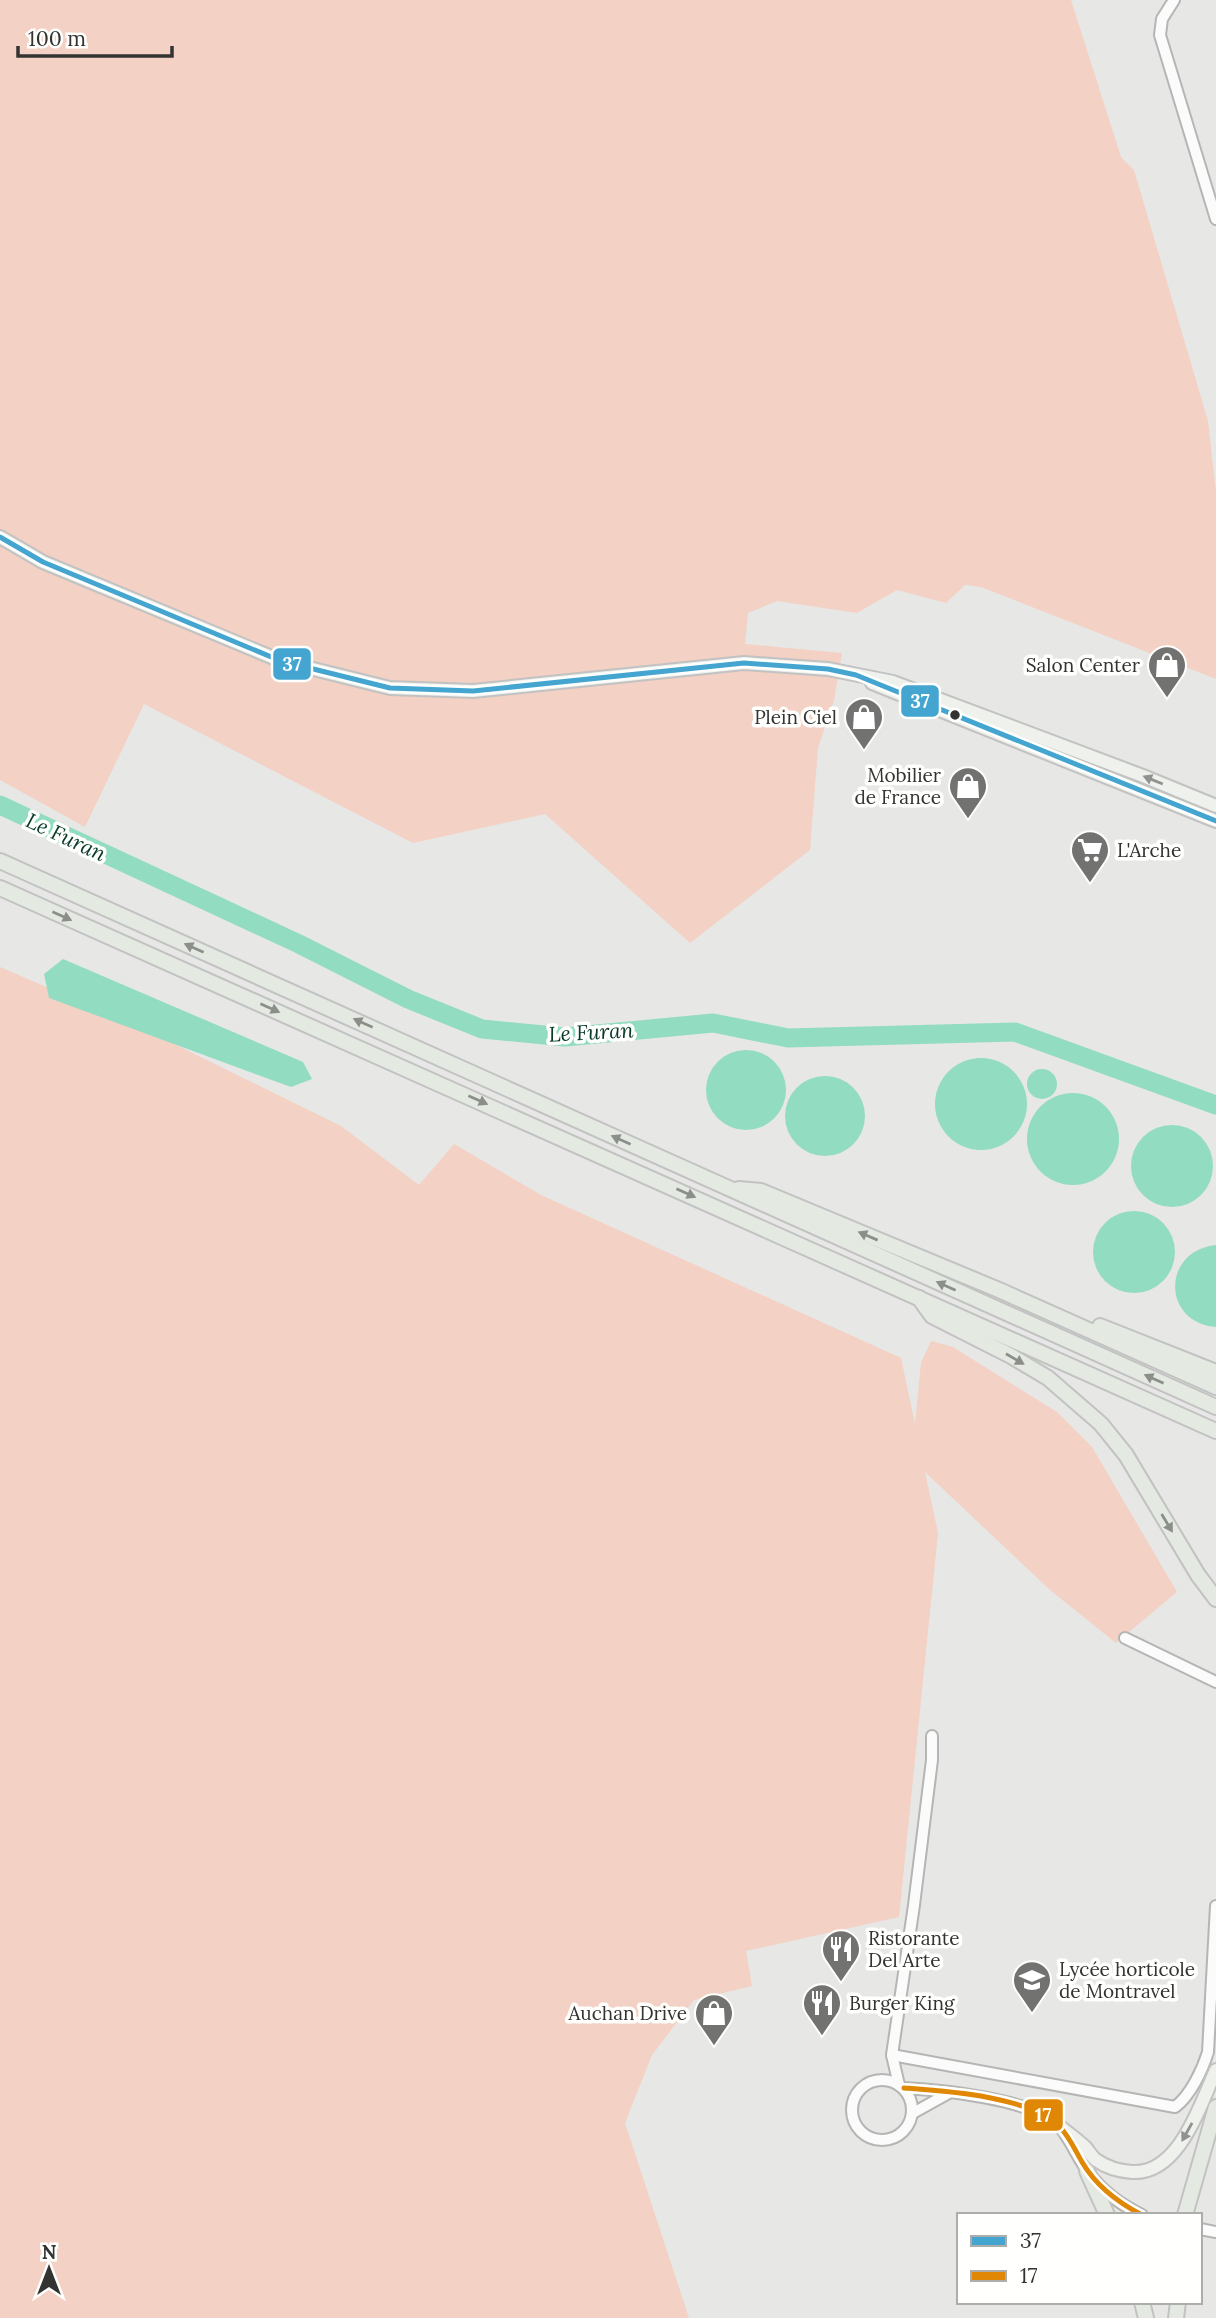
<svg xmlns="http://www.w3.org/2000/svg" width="1216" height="2318" font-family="Lora,serif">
	<rect width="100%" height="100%" fill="#e7e7e6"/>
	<g fill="#f3d1c4">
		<polygon points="0,0 1071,0 1121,157 1134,170 1208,421 1216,492 1216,679 981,587 965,585 946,603 897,590 857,613 777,601 748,613 745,644 842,653 834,700 818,748 810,850 690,943 545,814 413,843 144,704 85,827 0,780"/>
		<polygon points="0,967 146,1030 341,1126 419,1185 454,1144 541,1195 901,1358 915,1424 921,1363 931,1341 953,1347 1057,1412 1092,1447 1177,1592 1116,1643 1050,1590 925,1472 938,1533 899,1917 746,1951 752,1986 694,2000 652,2055 625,2123 689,2318 0,2318"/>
	</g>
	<g fill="#92dcc1">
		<polygon points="63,959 303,1062 312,1079 291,1087 49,998 44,974"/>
		<circle cx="746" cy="1090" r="40"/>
		<circle cx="981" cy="1104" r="46"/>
		<circle cx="1042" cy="1084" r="15"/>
		<circle cx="825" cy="1116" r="40"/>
		<circle cx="1073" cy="1139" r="46"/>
		<circle cx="1172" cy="1166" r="41"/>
		<circle cx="1134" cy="1252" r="41"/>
		<path d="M1216,1245V1327C1162,1323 1161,1251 1216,1245Z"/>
	</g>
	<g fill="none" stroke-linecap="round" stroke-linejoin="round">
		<polyline stroke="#92dcc1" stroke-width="19" points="0,805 299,944 408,999 482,1029 565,1037 713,1023 788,1038 1015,1032 1216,1105"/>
		<defs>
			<g id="minor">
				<polyline points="1174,0 1162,19 1160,35 1216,219"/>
				<polyline points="1125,1638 1216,1682"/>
				<path d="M892,2055L1175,2107C1190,2096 1202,2071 1208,2052L1216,1906"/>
				<circle cx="882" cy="2110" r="30"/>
				<polyline points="899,2085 892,2055 914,1905 932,1760 932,1736"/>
				<path d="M904,2088C941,2090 1033,2099 1059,2126C1071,2140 1077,2157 1088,2172C1102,2191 1121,2205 1142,2215"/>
				<polyline points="913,2113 949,2093"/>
				<polyline points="1200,2229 1216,2232"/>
			</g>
			<g id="major">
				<polyline points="0,537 43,562 281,661 390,688 473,691 744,663 828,669 893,682 1143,776 1216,806"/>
				<polyline points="872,683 1216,821"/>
				<path d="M1057,2124C1066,2132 1077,2139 1086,2148C1089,2152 1092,2157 1096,2160C1107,2168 1119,2171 1132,2172C1179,2175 1200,2105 1216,2070"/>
			</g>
			<g id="highway">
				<polyline points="0,861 1216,1407"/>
				<polyline points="0,888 1216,1431"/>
				<polyline points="739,1189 761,1191 999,1290 1216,1387"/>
				<polyline points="919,1298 932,1316 1011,1356 1048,1378 1101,1424 1126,1455 1198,1575 1216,1599"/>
				<polyline points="1100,1326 1216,1372"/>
				<polyline points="1087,2171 1107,2215"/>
				<polyline points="1185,2215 1216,2107"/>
				<polyline points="1142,2302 1146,2318"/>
				<polyline points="1176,2318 1178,2302"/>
			</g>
		</defs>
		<use href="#minor" stroke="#b5b5b4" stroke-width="14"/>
		<use href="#major" stroke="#c2c2c2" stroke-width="16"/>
		<use href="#highway" stroke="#c2c2c2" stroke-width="18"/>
		<use href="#minor" stroke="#fbfbfb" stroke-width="10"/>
		<use href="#major" stroke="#eef1ec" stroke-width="12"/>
		<use href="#highway" stroke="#e4eae2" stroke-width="14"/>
		<defs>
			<polyline id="bus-1" points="0,537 43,562 281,661 390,688 473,691 744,663 828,669 856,675 1216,821"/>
			<path id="bus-2" d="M904,2088C945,2091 1028,2096 1059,2126C1069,2136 1075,2150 1082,2162C1096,2186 1117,2202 1142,2215"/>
		</defs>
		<use href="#bus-1" stroke="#fffffe" stroke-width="10"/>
		<use href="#bus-2" stroke="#fffffe" stroke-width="10"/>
		<use href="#bus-1" stroke="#44a6d0" stroke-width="5"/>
		<use href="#bus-2" stroke="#e08805" stroke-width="5"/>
	</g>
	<defs><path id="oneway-solid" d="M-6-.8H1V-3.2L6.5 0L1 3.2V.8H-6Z" transform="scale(1.75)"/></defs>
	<g fill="#90928f">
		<use href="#oneway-solid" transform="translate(1153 780) rotate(-158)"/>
		<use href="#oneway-solid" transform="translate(1187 2132) rotate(119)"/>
	</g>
	<g fill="#8c8e8a">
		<use href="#oneway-solid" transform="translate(62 916) rotate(24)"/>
		<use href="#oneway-solid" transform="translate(194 948) rotate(-156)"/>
		<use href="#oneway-solid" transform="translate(270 1008) rotate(24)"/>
		<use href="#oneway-solid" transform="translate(363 1023) rotate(-156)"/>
		<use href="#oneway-solid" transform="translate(478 1100) rotate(24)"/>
		<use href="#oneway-solid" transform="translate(621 1140) rotate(-156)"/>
		<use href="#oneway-solid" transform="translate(686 1193) rotate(24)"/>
		<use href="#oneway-solid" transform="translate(868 1236) rotate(-157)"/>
		<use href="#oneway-solid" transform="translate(946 1286) rotate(-156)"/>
		<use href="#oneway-solid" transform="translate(1015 1359) rotate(30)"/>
		<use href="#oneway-solid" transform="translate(1154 1379) rotate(-156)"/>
		<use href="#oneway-solid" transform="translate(1167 1523) rotate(59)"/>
	</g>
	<defs>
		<symbol id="shop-pin" viewBox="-11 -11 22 30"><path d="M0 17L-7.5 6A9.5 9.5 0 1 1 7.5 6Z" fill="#727271" stroke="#fffffe"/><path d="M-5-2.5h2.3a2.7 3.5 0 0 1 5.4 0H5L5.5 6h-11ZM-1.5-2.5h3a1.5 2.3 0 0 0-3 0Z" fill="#fff"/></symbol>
		<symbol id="supermarket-pin" viewBox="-11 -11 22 30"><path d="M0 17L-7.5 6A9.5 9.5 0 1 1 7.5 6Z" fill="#727271" stroke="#fffffe"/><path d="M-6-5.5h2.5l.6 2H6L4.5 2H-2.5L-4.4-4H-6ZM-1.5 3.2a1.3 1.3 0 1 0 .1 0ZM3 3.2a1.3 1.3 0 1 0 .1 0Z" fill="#fff"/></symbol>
		<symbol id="restaurant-pin" viewBox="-11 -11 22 30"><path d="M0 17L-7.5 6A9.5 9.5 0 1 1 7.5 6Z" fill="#727271" stroke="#fffffe"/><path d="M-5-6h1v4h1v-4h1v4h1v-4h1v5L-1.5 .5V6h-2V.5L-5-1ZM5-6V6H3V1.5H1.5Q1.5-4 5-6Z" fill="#fff"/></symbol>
		<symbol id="school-pin" viewBox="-11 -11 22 30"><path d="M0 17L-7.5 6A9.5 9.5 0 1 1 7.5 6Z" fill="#727271" stroke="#fffffe"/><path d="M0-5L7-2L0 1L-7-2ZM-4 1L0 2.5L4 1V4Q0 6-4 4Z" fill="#fff"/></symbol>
	</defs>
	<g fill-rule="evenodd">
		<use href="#shop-pin" x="1145" y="643" width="44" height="60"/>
		<use href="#shop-pin" x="842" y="695" width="44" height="60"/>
		<use href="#shop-pin" x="946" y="764" width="44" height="60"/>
		<use href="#supermarket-pin" x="1068" y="828" width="44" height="60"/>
		<use href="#restaurant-pin" x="819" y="1927" width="44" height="60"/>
		<use href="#school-pin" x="1010" y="1958" width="44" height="60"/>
		<use href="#restaurant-pin" x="800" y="1981" width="44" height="60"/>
		<use href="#shop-pin" x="692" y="1991" width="44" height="60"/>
	</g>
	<circle fill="#333332" stroke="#fffffe" stroke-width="2.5" cx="955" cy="715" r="6"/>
	<g text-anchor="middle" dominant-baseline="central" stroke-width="7" stroke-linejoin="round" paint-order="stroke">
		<g font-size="19" fill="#333332" stroke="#fffffe" text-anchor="end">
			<text x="1140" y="665">Salon Center</text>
			<text x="837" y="717">Plein Ciel</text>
			<text x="941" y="775">Mobilier<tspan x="941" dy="22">de France</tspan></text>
			<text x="1117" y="850" text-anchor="start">L'Arche</text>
			<text x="868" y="1938" text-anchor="start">Ristorante<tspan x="868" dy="22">Del Arte</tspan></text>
			<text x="1059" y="1969" text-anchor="start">Lycée horticole<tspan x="1059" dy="22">de Montravel</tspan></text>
			<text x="849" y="2003" text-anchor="start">Burger King</text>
			<text x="687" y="2013">Auchan Drive</text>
		</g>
		<g font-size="21" font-style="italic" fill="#07392a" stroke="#fffffe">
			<text transform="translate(66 837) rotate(25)">Le Furan</text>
			<text transform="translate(591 1032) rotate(-3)">Le Furan</text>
		</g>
	</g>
	<g stroke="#fffffe" stroke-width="2.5">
		<rect x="272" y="647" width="40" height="34" rx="7" fill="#44a6d0"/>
		<rect x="900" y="684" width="40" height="34" rx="7" fill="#44a6d0"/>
		<rect x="1023" y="2098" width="41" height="34" rx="7" fill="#e08805"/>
	</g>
	<g font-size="19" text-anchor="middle" font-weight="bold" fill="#fff">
		<text x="292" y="671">37</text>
		<text x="920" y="708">37</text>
		<text x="1043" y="2122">17</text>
	</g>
	<rect x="957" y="2213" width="245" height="91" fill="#fffffe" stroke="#adadac" stroke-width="2"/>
	<rect x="971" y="2236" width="35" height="10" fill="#44a6d0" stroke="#adadac" stroke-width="2"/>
	<text x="1020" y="2248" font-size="21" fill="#333332">37</text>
	<rect x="971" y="2271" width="35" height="10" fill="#e08805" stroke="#adadac" stroke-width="2"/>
	<text x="1020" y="2283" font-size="21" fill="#333332">17</text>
	<g transform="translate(49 2269)" stroke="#fffffe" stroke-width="5" paint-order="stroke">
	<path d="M0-5L12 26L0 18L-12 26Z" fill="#333332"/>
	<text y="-10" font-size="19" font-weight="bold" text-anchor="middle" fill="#333332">N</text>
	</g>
	<path d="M18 46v10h154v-10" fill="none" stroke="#333332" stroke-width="3.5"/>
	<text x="28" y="46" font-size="21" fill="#333332" stroke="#fffffe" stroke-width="5" paint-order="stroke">100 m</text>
</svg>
